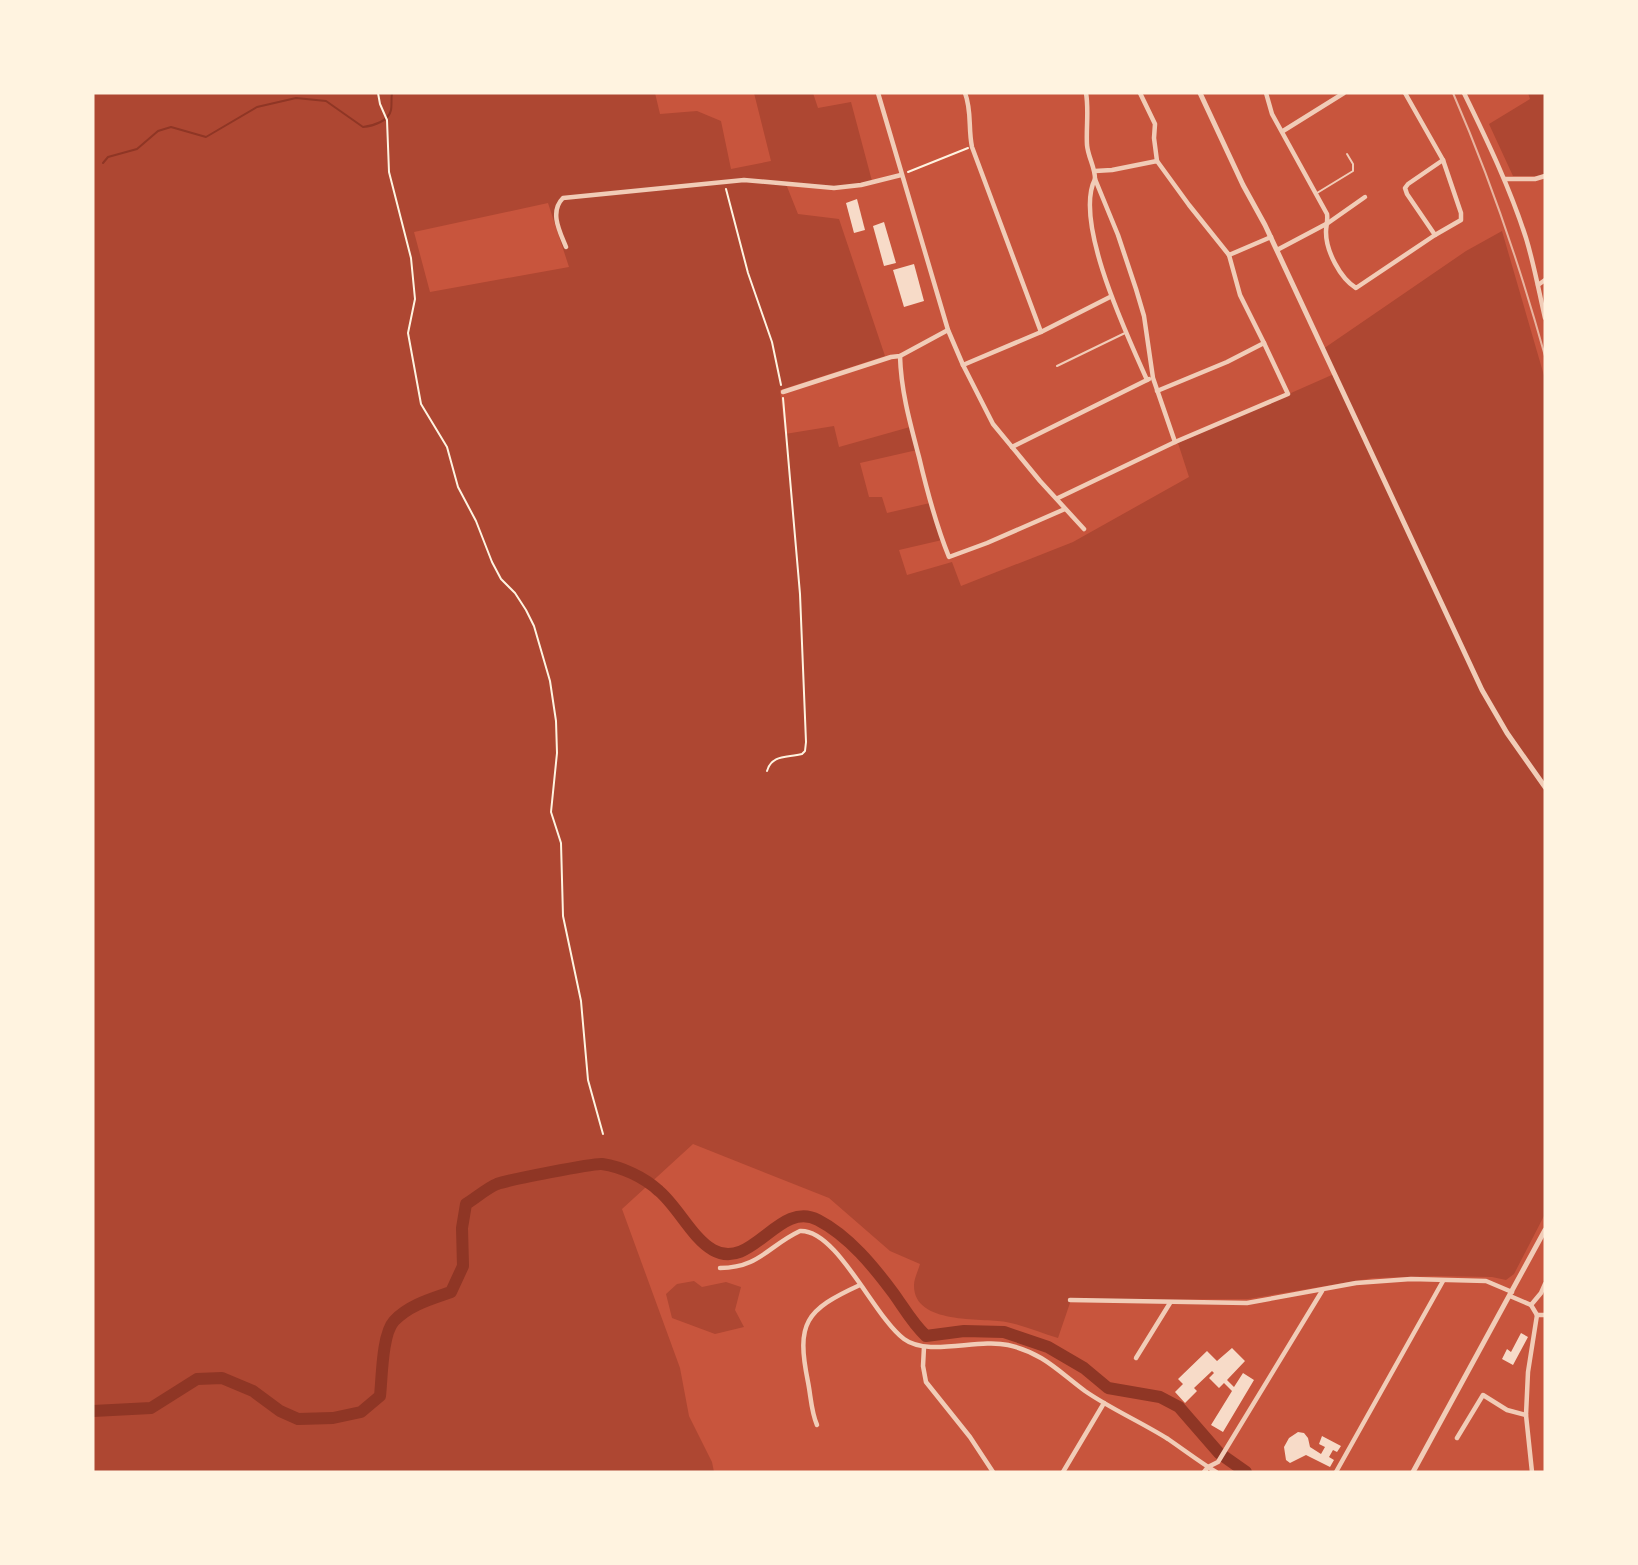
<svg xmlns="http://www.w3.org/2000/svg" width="1638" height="1565" font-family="Roboto,sans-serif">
	<rect width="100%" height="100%" fill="#c8553d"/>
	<g fill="#ae4732" fill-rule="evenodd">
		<path d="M93,93H655L660,114L697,111L721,121L731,169L771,161L754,93H813L818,108L851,102L872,181L834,188L786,184L798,214L839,219L885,356L780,390L785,434L834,426L839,447L910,427L917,450L860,463L869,497H882L887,513L930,503L942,540L899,550L907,575L952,562L961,586L1073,542L1189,477L1178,443L1334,374L1323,349L1466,251L1502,231L1545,379V1214L1514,1274L1506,1280L1492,1277L1434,1276L1373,1278L1248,1299L1071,1300L1058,1338C1041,1333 1023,1325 1006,1322C981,1318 913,1325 914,1285C914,1279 918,1271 920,1264L890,1251L829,1198L693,1144L622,1209L680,1368L689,1416L712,1462L714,1472H93ZM548,203L569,267L430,292L414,232Z"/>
		<polygon points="1528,93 1545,93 1545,174 1537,176 1513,176 1489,124 1530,99"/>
		<polygon points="694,1281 702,1287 726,1282 741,1287 735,1310 744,1327 715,1334 672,1318 666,1294 677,1284"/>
	</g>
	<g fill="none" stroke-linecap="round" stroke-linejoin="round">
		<path stroke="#8f3625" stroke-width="2" d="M103,163L108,157L137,149L158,131L171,127L206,137L257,107L296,98L326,101L363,127C373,126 389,121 391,110C392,105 391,98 392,93"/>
		<path stroke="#8f3625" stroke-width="12" d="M93,1411L151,1408L197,1379L222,1378L253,1391L280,1411L298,1419L333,1418L361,1412L380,1396C382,1378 382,1334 394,1321C409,1305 431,1299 451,1292L463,1266L462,1228L466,1204C476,1198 487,1188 497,1184C508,1180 594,1163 602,1164C622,1167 644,1177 659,1191C678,1207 692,1238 713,1250C752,1272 779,1199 818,1220C849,1236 874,1267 894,1294C904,1308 913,1324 926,1336L964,1331L1004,1332L1048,1347L1084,1368L1108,1388L1160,1397L1179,1407L1219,1453L1246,1472"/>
	</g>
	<g fill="#f7dbc8">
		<polygon points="857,199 865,230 854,233 846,203"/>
		<polygon points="884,222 896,263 884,266 873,226"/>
		<polygon points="914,264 924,301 904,307 893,270"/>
		<polygon points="1521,1333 1528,1337 1513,1365 1502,1359 1507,1349 1511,1352"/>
		<polygon points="1232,1348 1245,1361 1227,1380 1234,1387 1243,1373 1254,1380 1223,1432 1211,1425 1232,1391 1224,1383 1219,1388 1209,1378 1214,1373 1212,1371 1194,1388 1197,1391 1185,1403 1175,1392 1183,1384 1178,1379 1207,1351 1217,1361"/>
		<polygon points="1298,1432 1304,1433 1308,1438 1310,1447 1321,1454 1325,1447 1319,1444 1322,1436 1341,1446 1337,1452 1333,1450 1329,1457 1334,1460 1330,1467 1306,1455 1290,1463 1286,1460 1284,1447 1289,1438"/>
	</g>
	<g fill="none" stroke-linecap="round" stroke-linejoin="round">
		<g stroke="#fff3e0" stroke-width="2">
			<polyline points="378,93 380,104 387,120 389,172 411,258 415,299 408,333 421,404 447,447 458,487 476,521 492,562 501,579 515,593 526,610 534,626 550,681 556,721 557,753 551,812 561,843 563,916 581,1001 588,1080 603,1134"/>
			<polyline points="908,172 968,148"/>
			<polyline points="726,189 748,273 772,342 781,385"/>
			<path d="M767,771C772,754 787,758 802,754L805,751L806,742L800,594L783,398"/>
		</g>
		<g stroke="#f1ccb7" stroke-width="2">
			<polyline points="1317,193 1353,171 1353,164 1347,154"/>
			<polyline points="1057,366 1125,333"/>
		</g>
		<g stroke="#f1ccb7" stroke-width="4.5">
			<polyline points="878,93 948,330 963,365 993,424 1040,481 1084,529"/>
			<path d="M965,93C972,111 968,128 972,147L1041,332"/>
			<path d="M1086,93C1089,110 1086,127 1087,145C1088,157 1095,167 1095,179L1118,235L1136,289L1144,316L1153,378L1175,442"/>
			<polyline points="1140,93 1155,124 1154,138 1157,161"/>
			<path d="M1266,93L1272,114L1327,214C1328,221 1326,226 1326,232C1326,251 1340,278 1356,288L1435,235L1407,194L1405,188L1408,184L1443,160"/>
			<polyline points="1405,93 1443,160 1461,213 1461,220 1435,235"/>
			<path d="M1464,93C1487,140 1510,188 1526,238C1534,264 1539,292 1545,318"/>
			<polyline points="1283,131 1344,93"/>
			<polyline points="1095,171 1112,170 1157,161 1189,205 1229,255 1271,237"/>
			<path d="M1095,179C1073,222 1128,337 1147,380"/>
			<polyline points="1505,179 1535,179 1545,176"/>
			<path d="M566,247C560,232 549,212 563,198L744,180L834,188L861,185L901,175"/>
			<polyline points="1277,250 1328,223 1365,197"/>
			<polyline points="1538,285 1545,280"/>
			<path d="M900,356C901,391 910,423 919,457C927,491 936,525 949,557L987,543L1065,509"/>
			<polyline points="963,365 1041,332 1110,297"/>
			<polyline points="1157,391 1227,362 1264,343 1240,295 1229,255"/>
			<polyline points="783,392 891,357 900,356 948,330"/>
			<polyline points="1012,447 1149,379"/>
			<polyline points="1058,498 1175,442 1288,394 1264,343"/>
			<path d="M720,1268C759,1268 768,1246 800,1231C837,1229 874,1317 904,1339C928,1357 978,1338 1008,1345C1043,1353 1058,1371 1085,1391C1111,1409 1141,1422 1168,1439C1184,1450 1200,1462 1216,1472"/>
			<polyline points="1510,1296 1531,1305 1537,1315"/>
			<polyline points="1070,1300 1247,1303 1356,1283 1411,1279 1486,1281 1512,1292"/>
			<polyline points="1531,1305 1541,1293 1545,1284"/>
			<polyline points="1537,1315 1545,1315"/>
			<polyline points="924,1347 923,1366 926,1382 970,1437 993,1472"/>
			<polyline points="1136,1358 1170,1303"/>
			<path d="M817,1425C811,1411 811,1397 808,1382C796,1323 805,1310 860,1285"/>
			<polyline points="1457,1438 1483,1395 1507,1410 1526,1415"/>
			<polyline points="1063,1472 1104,1403"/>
			<polyline points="1204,1472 1208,1467 1218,1462 1322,1291"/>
			<polyline points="1336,1472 1443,1281"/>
			<polyline points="1532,1472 1526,1415 1528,1372 1537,1315"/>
		</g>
		<g stroke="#f1ccb7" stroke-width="5">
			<polyline points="1200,93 1243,185 1265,225 1482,690 1507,733 1545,787"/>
			<polyline points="1413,1472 1545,1230"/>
		</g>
		<path stroke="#e9b49f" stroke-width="2" d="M1453,93C1490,178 1520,266 1545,356"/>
	</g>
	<rect width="1638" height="1565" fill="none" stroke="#fff3e0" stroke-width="189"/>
</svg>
